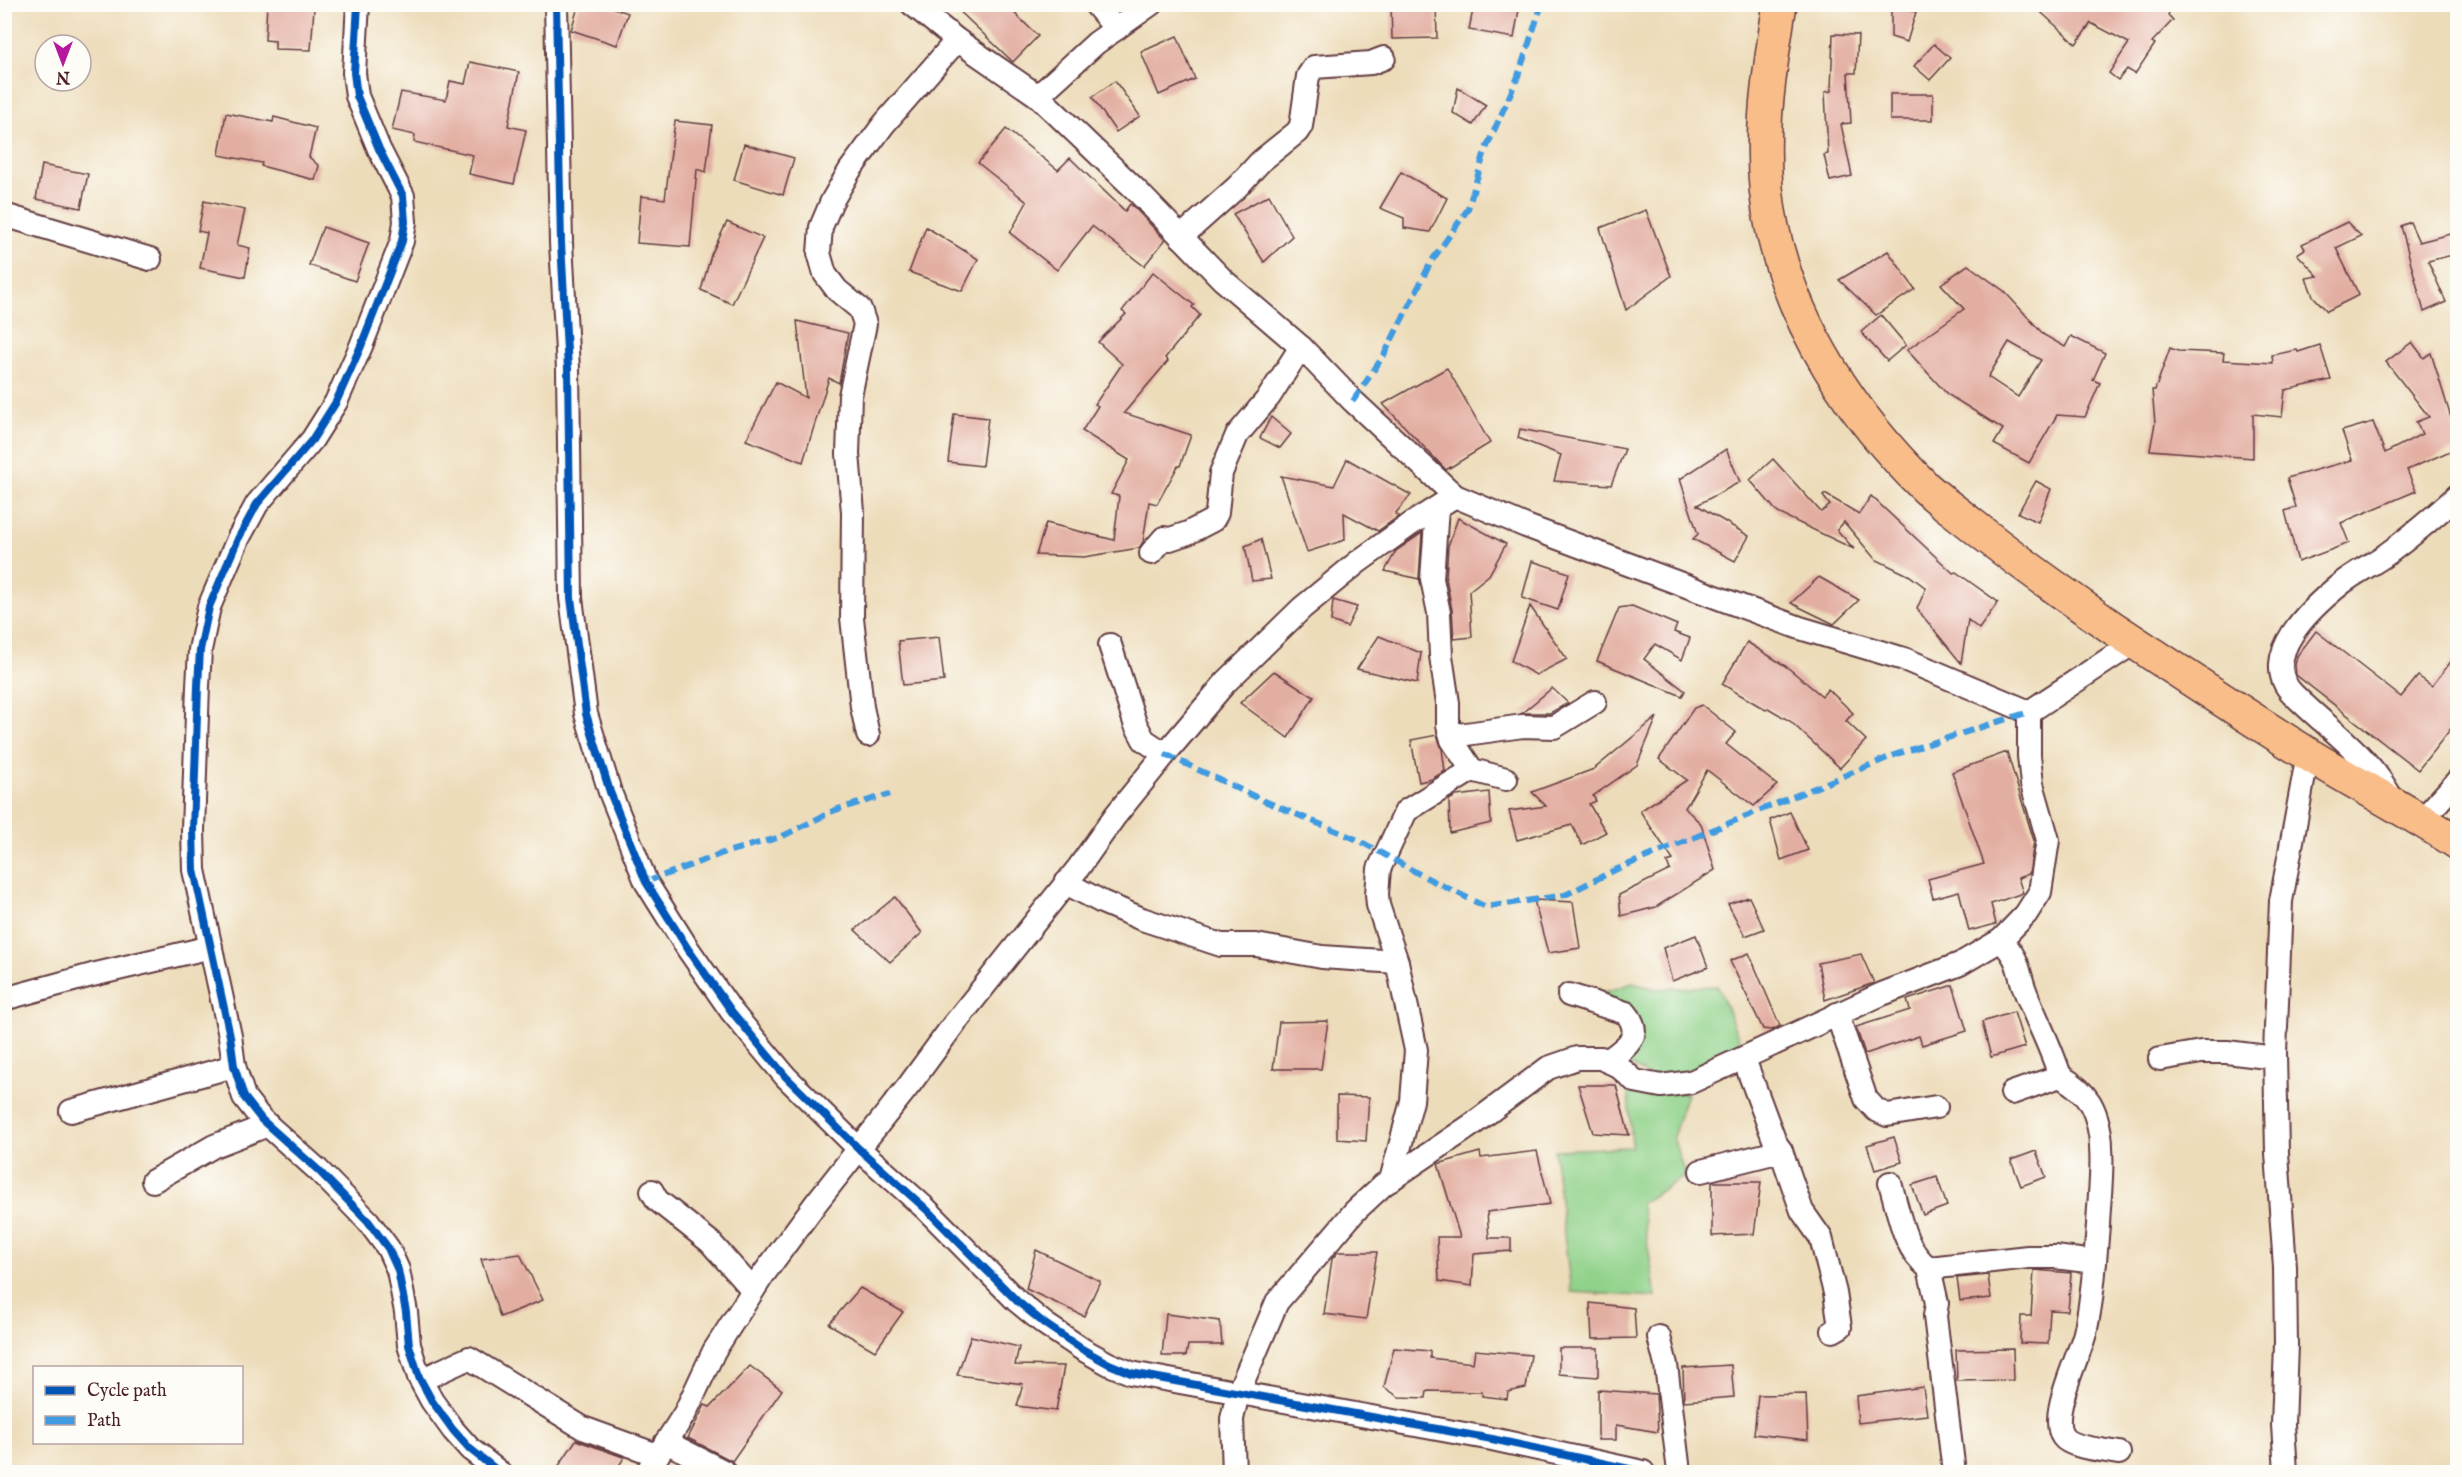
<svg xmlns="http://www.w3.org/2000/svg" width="2462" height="1477" font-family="'IM FELL English',serif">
	<rect width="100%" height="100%" fill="#fdfcf7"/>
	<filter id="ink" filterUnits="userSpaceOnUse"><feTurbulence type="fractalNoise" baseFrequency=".0167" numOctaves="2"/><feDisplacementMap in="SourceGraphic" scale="12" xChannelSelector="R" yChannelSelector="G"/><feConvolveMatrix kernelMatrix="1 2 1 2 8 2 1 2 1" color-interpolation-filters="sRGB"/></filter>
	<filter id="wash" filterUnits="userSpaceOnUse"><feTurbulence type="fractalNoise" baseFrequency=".008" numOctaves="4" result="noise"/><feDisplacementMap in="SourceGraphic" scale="24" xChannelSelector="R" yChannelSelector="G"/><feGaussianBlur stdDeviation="1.35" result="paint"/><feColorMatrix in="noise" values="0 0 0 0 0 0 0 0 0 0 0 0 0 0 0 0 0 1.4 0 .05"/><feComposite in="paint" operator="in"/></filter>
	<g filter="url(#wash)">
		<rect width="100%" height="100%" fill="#eddcba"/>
		<g fill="#90d28a" stroke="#6d785a" stroke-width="1.5">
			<polygon points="1632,983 1657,989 1718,986 1742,1047 1694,1074 1654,1079 1619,1059 1636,1014 1593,996"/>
			<polygon points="1628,1091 1687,1093 1673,1137 1685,1176 1641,1203 1656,1297 1571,1292 1554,1150 1632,1147"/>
		</g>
		<g id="blocks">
			<g fill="#e3aea2" fill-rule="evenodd">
				<polygon points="579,4 602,4 628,13 617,45 571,30"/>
				<polygon points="952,4 1005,4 1038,36 1013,62"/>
				<polygon points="1391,4 1436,4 1437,38 1392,39"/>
				<polygon points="1474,4 1520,4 1514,38 1469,30"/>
				<polygon points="2032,4 2173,4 2168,15 2173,20 2152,42 2155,44 2135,74 2127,69 2118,80 2109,73 2129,43 2091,23 2076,44"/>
				<polygon points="267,5 314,8 311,50 275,49 275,41 265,40"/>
				<polygon points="1891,5 1916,12 1907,42 1891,37"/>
				<polygon points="1833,34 1858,35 1856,73 1848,73 1851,123 1841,124 1852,176 1830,181 1824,155 1828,154 1825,92 1831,91"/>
				<polygon points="1177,36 1195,79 1159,95 1141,52"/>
				<polygon points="1934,44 1950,58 1930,80 1914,66"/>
				<polygon points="470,62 519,72 508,126 526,130 514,184 469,174 473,155 414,142 415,135 392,130 401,92 446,100 450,81 465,84"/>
				<polygon points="1115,81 1140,116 1116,132 1092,97"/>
				<polygon points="1458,88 1486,105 1473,125 1453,113"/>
				<rect x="1890" y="94" width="43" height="26"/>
				<polygon points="226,113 273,122 274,117 316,128 309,157 319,166 315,180 261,166 262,163 219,155"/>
				<polygon points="675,121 712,125 706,172 697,169 690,247 637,243 641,196 665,199"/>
				<polygon points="1006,129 1058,170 1070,158 1125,211 1130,204 1135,208 1165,240 1144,266 1092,226 1057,270 1010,233 1027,202 978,163"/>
				<polygon points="744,144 794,158 783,195 734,180"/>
				<polygon points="42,165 88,174 81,208 36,199"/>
				<polygon points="1401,172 1447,198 1430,232 1404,228 1404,218 1380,208"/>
				<polygon points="1269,195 1292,236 1264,262 1233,214"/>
				<polygon points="204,201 245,210 237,245 250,248 245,277 200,268 207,233 198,231"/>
				<polygon points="1646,210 1671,276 1626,310 1600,228"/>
				<polygon points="727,222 763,238 732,304 701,290 711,255"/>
				<polygon points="2347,222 2361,236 2336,248 2359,295 2327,311 2313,296 2306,278 2318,276 2297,254 2305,249 2302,244"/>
				<polygon points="2410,222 2419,242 2450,234 2457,245 2457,254 2428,261 2446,302 2424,312 2401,226"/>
				<polygon points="323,227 369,243 355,281 309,265"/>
				<polygon points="926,227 978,259 962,291 909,272"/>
				<polygon points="1888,251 1915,289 1876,315 1839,280"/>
				<path d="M1968,265L2004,291L2044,335L2065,347L2071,336L2105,353L2093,380L2100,383L2085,417L2057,415L2029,463L1994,444L2003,429L1947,394L1907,350L1964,309L1941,284ZM2009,342L2041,360L2018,397L1988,377Z"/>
				<polygon points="1153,272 1194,305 1192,307 1200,315 1165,358 1168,361 1124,413 1191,435 1180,466 1178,466 1157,504 1149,502 1143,542 1139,548 1084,557 1036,555 1046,523 1114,540 1119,496 1111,494 1129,460 1082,431 1098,406 1095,404 1122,364 1098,342 1126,314 1122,311"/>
				<polygon points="1881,315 1906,345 1887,361 1861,332"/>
				<polygon points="797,321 848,333 839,383 829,378 803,462 746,440 776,382 806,398"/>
				<polygon points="2412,342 2424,358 2431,353 2457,437 2457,448 2407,470 2416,491 2341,523 2349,543 2298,562 2285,511 2296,507 2287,478 2352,460 2342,431 2373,422 2385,453 2422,434 2416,422 2429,417 2386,362"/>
				<polygon points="2320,345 2331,380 2285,390 2282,417 2253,414 2253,458 2150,450 2155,423 2152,390 2155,390 2170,348 2178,351 2224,353 2223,360 2273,363 2272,355 2297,350 2298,352"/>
				<polygon points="1447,368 1490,443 1446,470 1383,404"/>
				<polygon points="954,414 988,418 982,466 948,462"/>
				<polygon points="1271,417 1291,434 1280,448 1260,438"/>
				<polygon points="1520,429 1625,449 1611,485 1554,481 1561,455 1518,438"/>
				<polygon points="1726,449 1740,482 1697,505 1749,536 1735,561 1693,539 1698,534 1680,479"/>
				<polygon points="1347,459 1411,495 1395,514 1399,516 1378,531 1344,513 1345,540 1307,552 1281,476 1334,486"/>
				<polygon points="1773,459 1821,512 1830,505 1823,496 1825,494 1859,514 1871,496 1953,573 1956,572 1998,602 1979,629 1968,620 1961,663 1917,609 1926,588 1910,576 1875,559 1844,522 1837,530 1854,549 1778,513 1750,480"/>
				<polygon points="2036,481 2051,489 2038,522 2018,513"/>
				<polygon points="1458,518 1506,544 1489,575 1469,591 1472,637 1454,639 1452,610 1446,578 1448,546"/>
				<polygon points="1422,533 1419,579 1385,571 1396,551"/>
				<polygon points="1261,539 1271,579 1252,581 1245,546"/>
				<polygon points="1532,561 1569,573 1558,610 1522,598"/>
				<polygon points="1819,577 1859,600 1834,624 1791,603"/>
				<polygon points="1333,600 1357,607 1347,627 1331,621"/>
				<polygon points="1530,606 1567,659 1536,675 1511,661"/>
				<polygon points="1632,606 1677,625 1674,632 1690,638 1682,660 1655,644 1644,659 1685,691 1682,696 1597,661 1619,608"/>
				<polygon points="2316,631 2401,697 2418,676 2432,686 2457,654 2457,721 2418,770 2296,675 2295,665 2297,656"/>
				<polygon points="1379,636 1421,653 1417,683 1357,669"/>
				<polygon points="939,637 944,681 903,685 898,641"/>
				<polygon points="1747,642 1787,667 1822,696 1828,689 1853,713 1846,721 1866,740 1840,768 1790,721 1768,708 1766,710 1722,684"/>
				<polygon points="1274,671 1314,697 1288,738 1240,703"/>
				<polygon points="1552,688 1568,703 1550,713 1522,713"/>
				<polygon points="1702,705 1736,732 1726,744 1777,785 1754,806 1707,770 1685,808 1701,824 1715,870 1656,907 1621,916 1619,895 1670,870 1667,862 1673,860 1640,811 1687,780 1659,759 1694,708"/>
				<polygon points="1657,717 1637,765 1593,796 1596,801 1589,804 1606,832 1582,845 1572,825 1517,840 1509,811 1546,806 1532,792 1594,769"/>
				<polygon points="1437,735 1442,749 1445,771 1432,779 1419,782 1411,740"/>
				<polygon points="2007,752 2034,841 2029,874 2018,878 2023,893 1991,904 1996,924 1969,931 1959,891 1933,898 1928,879 1984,864 1952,772"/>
				<polygon points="1489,792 1491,823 1450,833 1449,800 1456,796"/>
				<polygon points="1790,812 1808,850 1781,860 1770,820"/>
				<polygon points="895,897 922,933 890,962 855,930"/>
				<polygon points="1749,897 1764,929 1745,936 1728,904"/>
				<polygon points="1534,900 1573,902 1580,948 1548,953"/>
				<polygon points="1696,935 1708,967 1672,981 1663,948"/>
				<polygon points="1749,953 1780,1026 1772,1030 1763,1029 1730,961"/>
				<polygon points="1861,954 1874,983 1825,1000 1818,963"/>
				<polygon points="1953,985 1967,1031 1922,1045 1919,1036 1865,1054 1856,1027 1910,1010 1907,1000"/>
				<polygon points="2014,1012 2025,1047 1991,1057 1982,1022"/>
				<polygon points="1328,1021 1321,1069 1273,1069 1279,1022"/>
				<polygon points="1578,1085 1616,1085 1629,1135 1593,1133"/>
				<polygon points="1337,1096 1369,1097 1366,1141 1337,1139"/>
				<polygon points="1894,1137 1902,1162 1875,1170 1867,1145"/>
				<polygon points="1537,1151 1550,1204 1487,1212 1489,1238 1511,1238 1511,1251 1474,1254 1472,1286 1439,1281 1437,1237 1460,1237 1438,1164 1480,1152 1481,1158"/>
				<polygon points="2036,1151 2046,1177 2021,1186 2011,1160"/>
				<polygon points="1937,1177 1947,1206 1923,1215 1912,1185"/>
				<polygon points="1712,1182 1761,1182 1754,1234 1712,1236"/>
				<polygon points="1036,1250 1100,1281 1084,1316 1026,1289"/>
				<polygon points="1338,1252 1377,1252 1366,1319 1324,1314 1332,1259"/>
				<polygon points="520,1254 543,1300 500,1317 481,1259"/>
				<polygon points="2034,1270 2071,1273 2068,1311 2050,1310 2048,1344 2020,1343 2021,1316 2031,1316"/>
				<polygon points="1988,1275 1991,1298 1960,1301 1957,1278"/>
				<polygon points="860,1288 903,1312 875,1351 829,1324"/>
				<polygon points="1590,1303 1634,1308 1636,1338 1592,1339"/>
				<polygon points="1166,1314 1220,1321 1222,1345 1188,1345 1186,1356 1162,1356"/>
				<polygon points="971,1336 1019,1347 1015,1365 1064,1366 1056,1411 1017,1406 1023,1384 957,1375"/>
				<polygon points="1394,1348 1430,1351 1430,1358 1473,1363 1475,1350 1531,1355 1526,1388 1508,1392 1507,1399 1482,1396 1482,1392 1427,1391 1426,1398 1399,1397 1384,1387"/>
				<polygon points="1559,1348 1598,1348 1598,1377 1559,1374"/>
				<polygon points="2013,1349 2014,1380 1957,1381 1956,1350"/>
				<polygon points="1731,1365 1734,1397 1684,1401 1683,1368"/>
				<polygon points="750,1366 782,1390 732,1461 688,1438 705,1405 710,1407"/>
				<polygon points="1923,1387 1927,1415 1858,1423 1856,1396"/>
				<polygon points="1598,1390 1656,1394 1658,1432 1616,1425 1616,1440 1598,1440"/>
				<polygon points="1806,1394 1808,1440 1754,1434 1758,1395"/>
				<polygon points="576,1440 623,1457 624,1458 614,1473 554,1473"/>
			</g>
		</g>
	</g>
	<g filter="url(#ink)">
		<use href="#blocks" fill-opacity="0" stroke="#623b40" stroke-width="1.5"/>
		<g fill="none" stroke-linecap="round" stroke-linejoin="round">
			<defs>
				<g id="minor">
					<polyline points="358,4 354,73 357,96 379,149 403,196 405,222 402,241 361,346 336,402 312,440 257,504 238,539 209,607 200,650 198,686 193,830 194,870 230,1036 234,1066 244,1097 262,1120 318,1170 368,1221 388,1248 398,1270 406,1312 409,1345 419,1377 432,1401 453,1430 470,1449 499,1472"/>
					<polyline points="556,4 561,243 568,369 571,598 586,714 610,792 646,882 688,949 732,1012 786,1077 859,1149 926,1209 1017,1301 1045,1324 1082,1349 1109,1364 1131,1373 1492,1439 1643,1472"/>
					<polyline points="912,4 957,40 1038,96 1136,190 1223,280 1301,347 1353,401 1455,496 1526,526 1724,600 1800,628 1904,659 2029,712 2135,642"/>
					<polyline points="1095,4 1116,29"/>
					<polyline points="1038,96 1096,43 1151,4"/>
					<polyline points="4,215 150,259"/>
					<polyline points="1181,237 1237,187 1261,161 1297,132 1301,126 1308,76 1314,67 1371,63 1384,58"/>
					<polyline points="1437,508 1432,579 1439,613 1441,656 1448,703 1448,725 1452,740 1472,770 1506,779"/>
					<polyline points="1151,553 1164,538 1170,539 1188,533 1213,520 1217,513 1221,473 1237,435 1269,397 1301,347"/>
					<polyline points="1110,645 1135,723 1144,740 1165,754"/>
					<polyline points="1449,730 1459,735 1523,726 1554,727 1595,702"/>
					<polyline points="868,735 862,707 852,618 853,512 848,454 850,396 865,324 860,309 837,290 825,274 819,253 821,227 832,201 850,170 884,124 957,40"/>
					<path d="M2394,803C2372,757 2328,729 2293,694C2256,657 2313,606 2342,583C2356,572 2373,564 2387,554C2412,536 2435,516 2458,495"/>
					<polyline points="2422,820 2458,780"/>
					<polyline points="1066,883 1102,902 1142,919 1221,945 1256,945 1322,957 1397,962 1416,1050 1412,1101 1391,1180"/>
					<path d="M2001,940C2022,963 2016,968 2026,993C2037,1021 2051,1047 2060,1076L2012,1093"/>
					<polyline points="1397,962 1378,905 1377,894 1379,869 1406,811 1472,770"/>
					<path d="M1569,995L1626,1013C1645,1036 1625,1048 1607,1061"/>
					<polyline points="4,999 92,975 211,947"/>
					<polyline points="1837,1014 1866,1099 1876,1110 1887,1115 1936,1107"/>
					<polyline points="1744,1059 1775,1142 1781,1151 1802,1211 1821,1238 1835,1293 1840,1327 1833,1331"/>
					<polyline points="2160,1059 2201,1052 2227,1052 2275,1058"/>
					<path d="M2060,1076C2071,1082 2083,1092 2090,1103C2097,1115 2101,1134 2101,1147C2103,1173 2099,1199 2098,1225C2095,1260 2093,1298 2085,1333C2079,1357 2048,1416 2063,1437C2071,1448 2106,1450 2119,1453"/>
					<polyline points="71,1111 234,1066"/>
					<polyline points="1701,1171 1781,1151"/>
					<polyline points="153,1181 214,1146 268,1125"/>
					<path d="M1890,1183C1899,1212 1903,1249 1929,1268"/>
					<polyline points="652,1191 657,1200 710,1242 753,1290"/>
					<polyline points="1659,1337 1666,1365 1679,1472"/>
					<polyline points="421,1380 469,1358 583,1428 657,1455"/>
					<polyline points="666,1442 725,1472"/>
					<polyline points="647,1472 685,1413 714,1351 763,1275 816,1203 910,1084 954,1024 1079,867 1115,816 1165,754 1226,682 1302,608 1358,562 1411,524 1455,496"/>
					<polyline points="1234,1472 1232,1419 1238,1393 1277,1302 1355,1211 1383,1185 1473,1124 1548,1068 1577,1058 1601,1058 1618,1066 1635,1081 1661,1086 1691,1082 1882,994 1960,964 2001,940 2026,914 2040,892 2048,840 2032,784 2029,756 2029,712"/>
					<polyline points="1954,1472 1935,1316 1937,1303 1929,1268 2028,1257 2055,1257 2095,1262"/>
					<polyline points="2286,1472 2283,1425 2286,1345 2285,1267 2277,1153 2275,1053 2281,901 2308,754"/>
				</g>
				<path id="highway" d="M1780,4C1768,78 1756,153 1772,227C1793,326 1853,417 1925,487C1939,500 1956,512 1971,524C2017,561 2064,594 2113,628C2177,670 2241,713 2306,753C2356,784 2408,811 2458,843"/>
			</defs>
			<use href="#minor" stroke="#623b40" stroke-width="26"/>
			<use href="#highway" stroke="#623b40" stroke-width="36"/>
			<use href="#minor" stroke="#fff" stroke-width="22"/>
			<use href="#highway" stroke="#f8bd89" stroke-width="33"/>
			<g stroke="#409be1" stroke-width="6" stroke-dasharray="12 6" stroke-linecap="butt">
				<polyline points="1353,401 1384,355 1431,262 1468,209 1485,151 1517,79 1542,4"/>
				<polyline points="1165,754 1262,800 1358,840 1421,875 1486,907 1565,895 1615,870 1897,754 2029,712"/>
				<polyline points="646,882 723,853 781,837 835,810 890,794"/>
			</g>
			<defs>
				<g id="cycleway">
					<polyline points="358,4 354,73 357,96 379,149 403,196 405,222 402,241 361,346 336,402 312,440 257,504 238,539 209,607 200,650 198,686 193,830 194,870 230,1036 234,1066 244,1097 262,1120 318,1170 368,1221 388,1248 398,1270 406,1312 409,1345 419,1377 432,1401 453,1430 470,1449 499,1472"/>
					<polyline points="556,4 561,243 568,369 571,598 586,714 610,792 646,882 688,949 732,1012 786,1077 859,1149 926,1209 1017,1301 1045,1324 1082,1349 1109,1364 1131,1373 1492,1439 1643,1472"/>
				</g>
			</defs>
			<use href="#cycleway" stroke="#fdfcf7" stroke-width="11"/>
			<use href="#cycleway" stroke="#0057b8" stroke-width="8"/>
		</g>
	</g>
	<rect width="2462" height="1477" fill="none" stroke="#fdfcf7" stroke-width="24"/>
	<rect x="33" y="1366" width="210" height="78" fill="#fdfcf7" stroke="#b5a4a5" stroke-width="1.5"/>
	<rect x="45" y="1386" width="30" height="9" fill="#0057b8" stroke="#b5a4a5" stroke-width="1.5"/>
	<text x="87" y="1396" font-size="18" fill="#4a1f2b">Cycle path</text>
	<rect x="45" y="1416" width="30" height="9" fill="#409be1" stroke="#b5a4a5" stroke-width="1.5"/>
	<text x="87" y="1426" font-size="18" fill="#4a1f2b">Path</text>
	<g transform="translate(63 63) rotate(180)"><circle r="28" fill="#fdfcf7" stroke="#b5a4a5" stroke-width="1.5"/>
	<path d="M0-4.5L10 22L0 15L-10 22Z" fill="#b5179e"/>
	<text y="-9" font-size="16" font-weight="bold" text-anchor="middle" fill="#4a1f2b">N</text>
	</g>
</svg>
